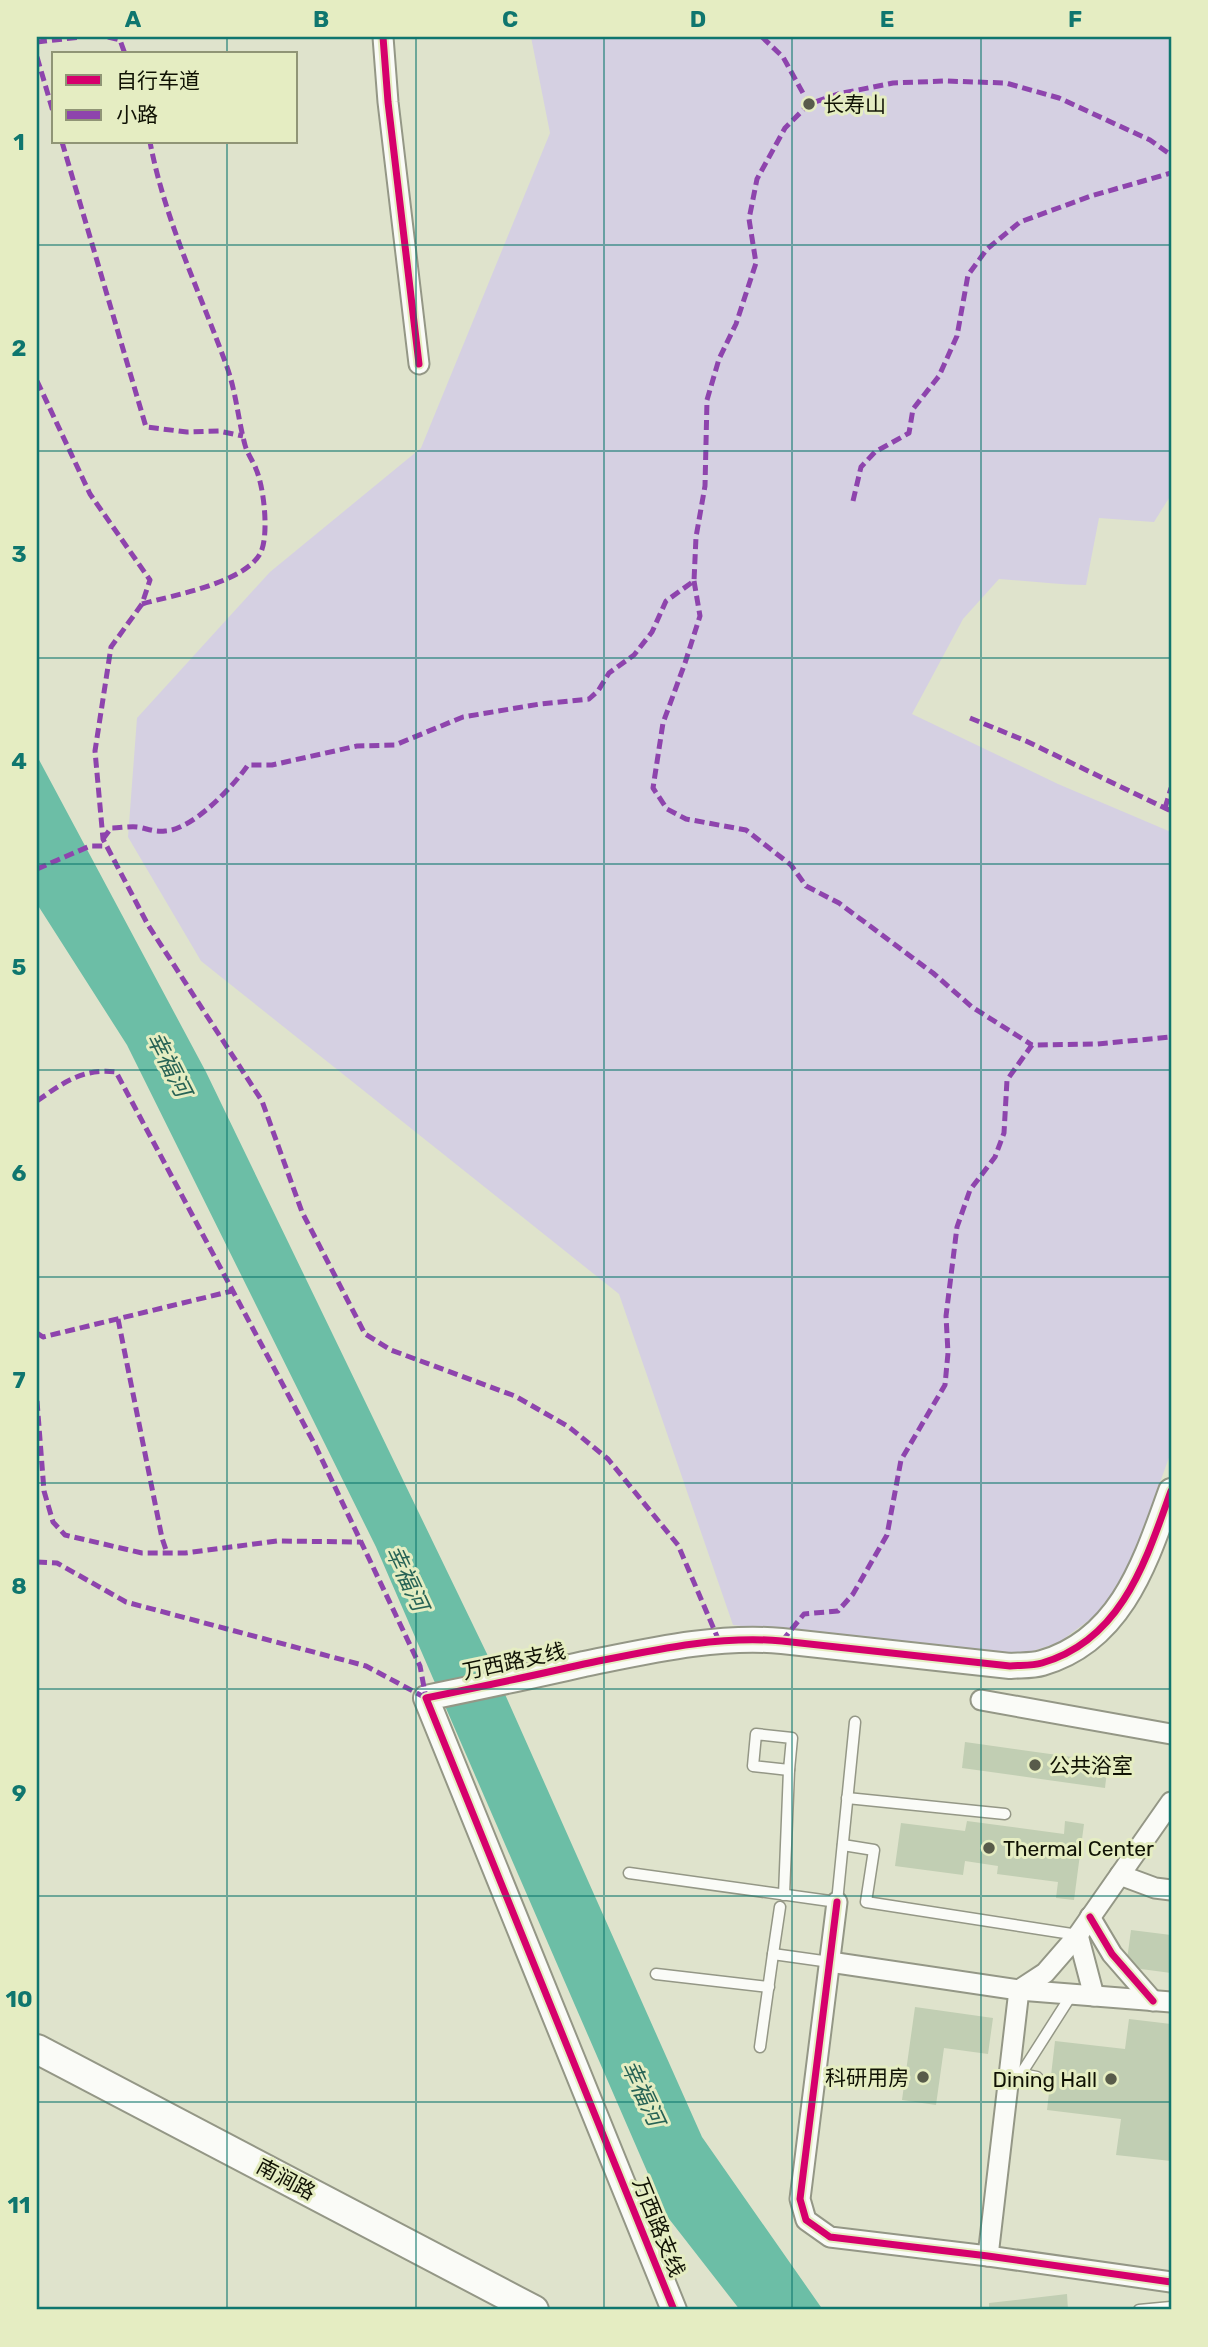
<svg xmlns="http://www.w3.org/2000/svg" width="1208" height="2347" font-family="Rubik,'Noto Sans SC',sans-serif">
	<rect width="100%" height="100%" fill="#dfe3cc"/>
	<path fill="#d5d0e2" d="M531,37H1171V495L1154,522L1099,518L1086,585C1057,585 1029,581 999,579L963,619L912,714L1058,784L1171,832V1452L1129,1568L1103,1610L1058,1643L1026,1653L970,1652L733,1625L619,1294L201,961L128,837L137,718L270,572L421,448L550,133Z"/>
	<polygon fill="#6cbea6" points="37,756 206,1072 488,1656 702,2137 823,2310 740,2310 666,2215 376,1547 127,1045 37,904"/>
	<g fill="#c1ceb3">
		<polygon points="965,1742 1108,1762 1105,1788 962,1768"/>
		<polygon points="967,1821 1064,1834 1065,1821 1084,1824 1074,1900 1056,1898 1058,1882 997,1874 998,1866 965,1861 963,1875 895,1866 901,1823 965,1831"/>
		<polygon points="1131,1930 1171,1935 1171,1973 1126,1967"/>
		<polygon points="915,2007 993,2018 988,2054 944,2048 936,2105 902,2100"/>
		<polygon points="1129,2019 1171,2024 1171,2161 1116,2155 1121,2119 1047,2110 1055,2041 1125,2049"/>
		<polygon points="1067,2294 1068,2310 989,2310 989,2303"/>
	</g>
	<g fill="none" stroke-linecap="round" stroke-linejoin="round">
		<defs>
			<g id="service">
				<polygon points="756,1734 792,1738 789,1770 753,1766"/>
				<polyline points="847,1798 1005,1814"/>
				<polyline points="843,1845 874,1850 866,1902 1078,1935"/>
				<polyline points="629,1873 837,1902 855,1722"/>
				<polyline points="784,1895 789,1770"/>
				<polyline points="773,1954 780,1907"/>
				<polyline points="656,1974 769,1987"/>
				<polyline points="760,2047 773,1954 830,1962"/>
				<polyline points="1017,2073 1037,2077"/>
				<polyline points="1021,2074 1072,1994"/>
				<polyline points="1139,2310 1171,2307"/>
			</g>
			<g id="minor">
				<polyline points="383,37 388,102 419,364"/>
				<polyline points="981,1700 1171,1734"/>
				<polyline points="1120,1875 1155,1888 1171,1890"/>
				<polyline points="837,1902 800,2199 806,2220 830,2237 988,2256 1171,2282"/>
				<polyline points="1090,1917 1112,1954 1153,2001"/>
				<polyline points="1078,1935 1094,1996"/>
				<polyline points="830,1962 1019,1990 1171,2002"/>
				<polyline points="988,2256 1019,1990 1045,1973 1078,1935 1171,1802"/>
			</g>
			<path id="tertiary" d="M674,2310L426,1698C479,1687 532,1676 584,1664C649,1651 716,1635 782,1641L1010,1666C1020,1665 1032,1666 1042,1663C1122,1640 1146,1560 1171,1491"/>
			<polyline id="secondary" points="37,2049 534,2310"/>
		</defs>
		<use href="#service" stroke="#949786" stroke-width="13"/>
		<use href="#minor" stroke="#949786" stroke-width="23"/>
		<use href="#tertiary" stroke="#949786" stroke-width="28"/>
		<use href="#secondary" stroke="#949786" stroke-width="32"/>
		<use href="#service" stroke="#fafbf7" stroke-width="10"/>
		<use href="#minor" stroke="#fafbf7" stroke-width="19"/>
		<use href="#tertiary" stroke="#fafbf7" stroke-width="24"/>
		<use href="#secondary" stroke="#fafbf7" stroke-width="28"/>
		<g stroke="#8e44ad" stroke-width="5" stroke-dasharray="10 5" stroke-linecap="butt">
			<polyline points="108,37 120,40 125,54"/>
			<polyline points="762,37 783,57 809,104"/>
			<polyline points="37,42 81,37"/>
			<polyline points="37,57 54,115"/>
			<polyline points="62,142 146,427 187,432 219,431 243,436"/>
			<polyline points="37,381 90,494 150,580 142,604 111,647 95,751 103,839 148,925 262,1101 302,1212 365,1334 391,1350 515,1396 569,1427 608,1459 678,1545 719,1641"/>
			<polyline points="853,501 861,467 875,452 909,433 913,409 939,376 957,336 968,275 987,249 1020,222 1091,196 1171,173"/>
			<polyline points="694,581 700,616 685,663 663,723 653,788 667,809 686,819 746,830 791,865 806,886 839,903 933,973 972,1007 1032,1045"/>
			<path d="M142,604C173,595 246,583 261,552C269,534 264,487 256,469C253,461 247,453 245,445C238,419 236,392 227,367C200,292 165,221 150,142"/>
			<polyline points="970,718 1026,741 1171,811"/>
			<polyline points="1165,808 1171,788"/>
			<path d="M103,839L111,828C120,828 130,826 138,827C148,829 155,832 165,831C192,830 233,787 248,765H272L357,746L395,745L463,717L540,704L589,699L598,691L609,673L634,655L652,632L666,601L694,581L696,537L705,486L707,400L719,359L736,324L756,263L749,219L757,179L785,128L809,104L838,94L893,83L945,81L1006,83L1059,98L1150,140L1171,155"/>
			<polyline points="37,869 90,846 107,846"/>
			<path d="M37,1101C63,1083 82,1068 116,1072L315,1445L420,1666L426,1698"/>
			<polyline points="118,1319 162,1538 167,1553"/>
			<polyline points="37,1333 43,1337 232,1291"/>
			<polyline points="37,1401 44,1491 53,1522 65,1535 142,1553 185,1553 277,1541 361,1542"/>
			<polyline points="37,1562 57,1563 126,1602 366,1666 426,1698"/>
			<polyline points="782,1641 804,1614 838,1611 853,1594 887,1535 901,1460 945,1385 948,1353 946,1316 957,1227 970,1190 995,1157 1004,1133 1007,1080 1032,1045 1097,1044 1171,1037"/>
		</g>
		<defs>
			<g id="cycleway">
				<polyline points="383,37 388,102 419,364"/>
				<polyline points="837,1902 800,2199 806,2220 830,2237 988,2256 1171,2282"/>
				<polyline points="1090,1917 1112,1954 1153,2001"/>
				<path d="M674,2310L426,1698C479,1687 532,1676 584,1664C649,1651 716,1635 782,1641L1010,1666C1020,1665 1032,1666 1042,1663C1122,1640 1146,1560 1171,1491"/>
			</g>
		</defs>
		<use href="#cycleway" stroke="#e5edc2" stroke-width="11"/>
		<use href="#cycleway" stroke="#d6006c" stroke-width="7"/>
	</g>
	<path fill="none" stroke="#0f766e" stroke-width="2" stroke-opacity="0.55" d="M227,37V54M416,37V2310M604,37V2310M792,37V2310M981,37V2310M227,142V2310M37,245H1171M37,451H1171M37,658H1171M37,864H1171M37,1070H1171M37,1277H1171M37,1483H1171M37,1689H1171M37,1896H1171M37,2102H1171"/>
	<g fill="#585b4a" stroke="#e5edc2" stroke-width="2.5">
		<circle cx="809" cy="104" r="7"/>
		<circle cx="1035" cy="1765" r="7"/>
		<circle cx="989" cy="1848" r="7"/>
		<circle cx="923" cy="2077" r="7"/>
		<circle cx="1111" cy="2079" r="7"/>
	</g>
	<g text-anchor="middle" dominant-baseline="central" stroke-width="6" stroke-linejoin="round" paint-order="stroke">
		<g font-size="21" fill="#101204" stroke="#e5edc2" text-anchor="start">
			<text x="823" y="104">长寿山</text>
			<text x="1049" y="1765">公共浴室</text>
			<text x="1003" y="1848">Thermal Center</text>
			<text x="909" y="2077" text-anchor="end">科研用房</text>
			<text x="1097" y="2079" text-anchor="end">Dining Hall</text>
		</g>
		<g font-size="21" fill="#101204" stroke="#e5edc2">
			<text transform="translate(514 1661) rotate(-12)">万西路支线</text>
			<text transform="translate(286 2179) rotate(28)">南涧路</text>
			<text transform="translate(659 2227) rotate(68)">万西路支线</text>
		</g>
		<g font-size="23" font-style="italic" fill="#276355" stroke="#e5edc2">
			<text transform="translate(169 1064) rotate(63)">幸福河</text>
			<text transform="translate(407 1578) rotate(65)">幸福河</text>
			<text transform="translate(643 2093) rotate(65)">幸福河</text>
		</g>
	</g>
	<rect width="1208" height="2347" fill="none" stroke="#e5edc2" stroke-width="77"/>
	<rect x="52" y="52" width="245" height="91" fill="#e5edc2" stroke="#909576" stroke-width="2"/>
	<rect x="66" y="75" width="35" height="10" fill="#d6006c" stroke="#909576" stroke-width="2"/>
	<text x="116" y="88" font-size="21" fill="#101204">自行车道</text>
	<rect x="66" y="110" width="35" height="10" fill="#8e44ad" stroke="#909576" stroke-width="2"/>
	<text x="116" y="122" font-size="21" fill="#101204">小路</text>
	<rect x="38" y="38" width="1132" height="2270" fill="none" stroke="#0f766e" stroke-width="2.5"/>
	<g font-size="23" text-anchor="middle" font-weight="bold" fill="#0f766e">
		<text x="133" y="27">A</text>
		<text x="321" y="27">B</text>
		<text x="510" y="27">C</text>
		<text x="698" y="27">D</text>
		<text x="887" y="27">E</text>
		<text x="1075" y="27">F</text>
		<text x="19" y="150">1</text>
		<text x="19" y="356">2</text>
		<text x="19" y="562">3</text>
		<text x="19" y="769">4</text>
		<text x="19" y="975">5</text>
		<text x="19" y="1181">6</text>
		<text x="19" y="1388">7</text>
		<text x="19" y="1594">8</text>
		<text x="19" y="1801">9</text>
		<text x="19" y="2007">10</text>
		<text x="19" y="2213">11</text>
	</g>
</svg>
